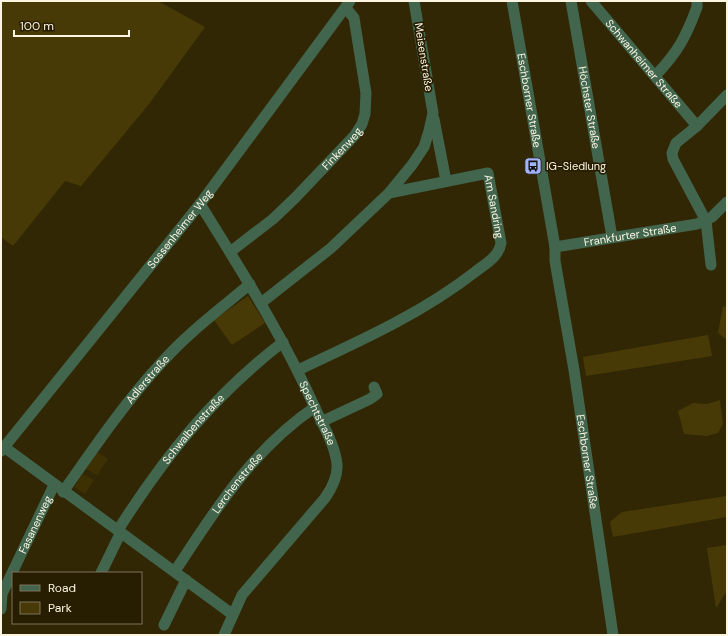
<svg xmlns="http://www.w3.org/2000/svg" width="728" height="636" font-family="'DM Sans',sans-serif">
	<rect width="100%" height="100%" fill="#312705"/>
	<g fill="#3d3104">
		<polygon points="97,452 108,459 97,475 86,469"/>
		<polygon points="83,474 94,480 85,494 74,487"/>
	</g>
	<g fill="#483a07">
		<polygon points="1,1 158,1 205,27 149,104 81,186 65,181 13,246 1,237"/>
		<polygon points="248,296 265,323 232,345 214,320"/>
		<polygon points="723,306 727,308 727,340 718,333"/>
		<polygon points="708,335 712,356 586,376 583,357"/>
		<polygon points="720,400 723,424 718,433 707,436 684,434 678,411 693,403 707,404"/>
		<polygon points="727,496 727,517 613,537 610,522 622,512"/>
		<polygon points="727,545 727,591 716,608 707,548"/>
	</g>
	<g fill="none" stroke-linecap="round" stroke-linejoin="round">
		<g stroke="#42664d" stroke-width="11">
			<path id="s1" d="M512,1L555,247V261L574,370L613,635"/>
			<path id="s2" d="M571,1L612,237"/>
			<path id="s3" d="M591,1L697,126"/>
			<path d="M655,76C678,52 686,37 697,7V1"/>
			<polyline points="434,119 446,181"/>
			<polyline points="389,193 412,165 424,147 429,131 433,113 414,1"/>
			<path id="s4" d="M200,204C241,270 283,336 315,408C323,425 335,445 337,464C338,477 332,488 325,498L242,595L224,635"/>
			<path id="s5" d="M555,247L697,224L712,217L727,202"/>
			<path id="s6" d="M230,252L273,219L295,198L355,135L362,124L365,114L366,93L354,18L346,8"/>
			<polyline points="711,265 706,221 673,159 672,153 676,143 697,126 727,95"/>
			<path id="s7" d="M261,303L331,248L389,193L488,173L501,243C499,257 485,264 475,272C421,314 360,341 298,370"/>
			<polyline points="321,422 370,399 377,394 374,387"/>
			<polyline points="4,447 232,614"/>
			<path id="s8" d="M1,451L200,204L350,1"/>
			<path id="s9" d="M63,492C95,446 126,401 163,361C189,332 220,309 250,284"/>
			<path id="s10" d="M118,530C165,456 213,396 283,342"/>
			<path id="s11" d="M175,571C216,509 252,450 315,407"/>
			<polyline points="101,573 121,532"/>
			<path id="s12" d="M1,609L2,594L54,485"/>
			<polyline points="164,625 186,580"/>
		</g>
	</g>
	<defs>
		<symbol id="bus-square" viewBox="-11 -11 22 22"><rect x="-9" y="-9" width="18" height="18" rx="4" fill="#a1b3fd" stroke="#271d00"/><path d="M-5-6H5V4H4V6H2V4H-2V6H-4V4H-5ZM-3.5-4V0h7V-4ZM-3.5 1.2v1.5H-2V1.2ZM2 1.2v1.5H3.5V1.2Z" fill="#111"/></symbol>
	</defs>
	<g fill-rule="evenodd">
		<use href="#bus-square" x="523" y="156" width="20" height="20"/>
	</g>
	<g text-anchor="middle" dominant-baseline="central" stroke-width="3.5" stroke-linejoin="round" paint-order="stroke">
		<g font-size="11" fill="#fbf5e2" stroke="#271d00">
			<text transform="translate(424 57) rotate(81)">Meisenstraße</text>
			<text stroke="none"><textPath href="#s3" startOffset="82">Schwanheimer Straße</textPath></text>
			<text stroke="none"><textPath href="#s1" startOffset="101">Eschborner Straße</textPath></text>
			<text stroke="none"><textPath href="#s2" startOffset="108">Höchster Straße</textPath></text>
			<text stroke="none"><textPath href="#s6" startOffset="153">Finkenweg</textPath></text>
			<text stroke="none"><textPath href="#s7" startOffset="304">Am Sandring</textPath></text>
			<text stroke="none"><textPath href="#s8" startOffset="285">Sossenheimer Weg</textPath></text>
			<text stroke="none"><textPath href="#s5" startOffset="76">Frankfurter Straße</textPath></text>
			<text stroke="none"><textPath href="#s9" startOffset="141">Adlerstraße</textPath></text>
			<text stroke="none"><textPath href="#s4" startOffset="240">Spechtstraße</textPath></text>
			<text stroke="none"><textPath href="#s10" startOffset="126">Schwalbenstraße</textPath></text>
			<text stroke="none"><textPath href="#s1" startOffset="467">Eschborner Straße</textPath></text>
			<text stroke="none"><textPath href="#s11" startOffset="108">Lerchenstraße</textPath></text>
			<text stroke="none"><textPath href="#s12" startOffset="92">Fasanenweg</textPath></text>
		</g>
		<g font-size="11" fill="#fbf5e2" stroke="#271d00" text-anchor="start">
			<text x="546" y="166">IG-Siedlung</text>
		</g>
	</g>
	<rect width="728" height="636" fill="none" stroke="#fbf5e2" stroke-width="4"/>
	<rect x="12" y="572" width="130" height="52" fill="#271d00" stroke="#7c735a"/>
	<rect x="20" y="585" width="20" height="6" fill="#42664d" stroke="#7c735a"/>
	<text x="48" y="592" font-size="12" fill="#fbf5e2">Road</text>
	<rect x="20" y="602" width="20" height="12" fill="#483a07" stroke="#7c735a"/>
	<text x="48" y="612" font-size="12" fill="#fbf5e2">Park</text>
	<path d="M14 30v6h115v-6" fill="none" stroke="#fbf5e2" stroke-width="2"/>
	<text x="20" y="30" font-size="12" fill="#fbf5e2" stroke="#271d00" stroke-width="3" paint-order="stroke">100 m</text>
</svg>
